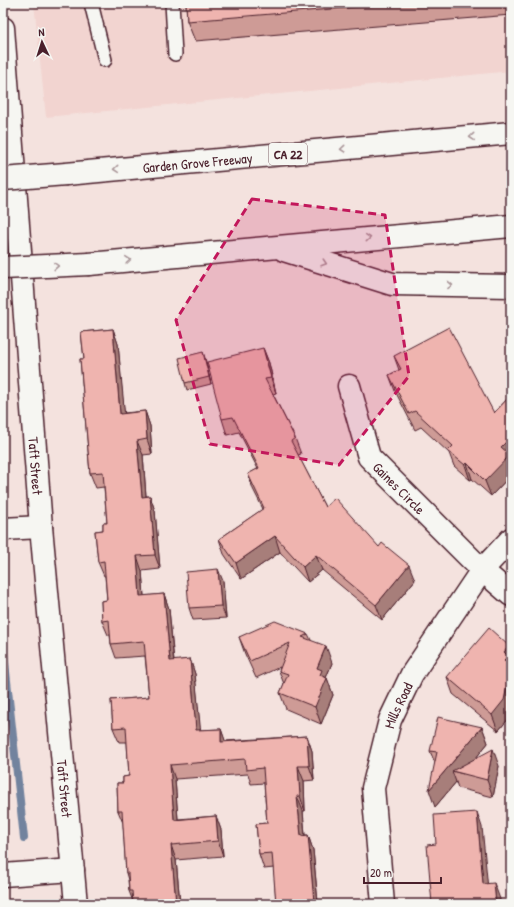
<svg xmlns="http://www.w3.org/2000/svg" width="514" height="907" font-family="'Patrick Hand',sans-serif">
	<rect width="100%" height="100%" fill="#f4e2de"/>
	<filter id="ink" filterUnits="userSpaceOnUse"><feTurbulence type="fractalNoise" baseFrequency=".025" numOctaves="2"/><feDisplacementMap in="SourceGraphic" scale="8" xChannelSelector="R" yChannelSelector="G"/><feConvolveMatrix kernelMatrix="1 2 1 2 8 2 1 2 1" color-interpolation-filters="sRGB"/></filter>
	<g filter="url(#ink)">
		<polygon fill="#f2d4d0" points="34,3 511,3 511,71 46,117"/>
		<g fill="none" stroke-linecap="round" stroke-linejoin="round">
			<polyline stroke="#72839e" stroke-width="8" points="3,644 24,838"/>
			<defs>
				<g id="service">
					<polyline points="91,3 105,60"/>
					<polyline points="172,3 175,54"/>
				</g>
				<g id="minor">
					<path id="s1" d="M349,386L369,457L482,570L511,595"/>
					<polyline points="3,529 41,527"/>
					<polyline points="3,875 73,870"/>
					<path id="s2" d="M383,904L373,788L390,720L412,674L482,570L511,539"/>
				</g>
				<g id="tertiary">
					<path id="s3" d="M3,28L41,527L76,904"/>
				</g>
				<g id="motorway">
					<path id="s4" d="M66,174L511,133"/>
					<polyline points="284,250 392,284 511,286"/>
					<polyline points="89,264 511,226"/>
				</g>
			</defs>
			<use href="#service" stroke="#4a1f2b" stroke-width="16"/>
			<use href="#minor" stroke="#4a1f2b" stroke-width="25"/>
			<use href="#tertiary" stroke="#4a1f2b" stroke-width="25"/>
			<use href="#motorway" stroke="#4a1f2b" stroke-width="25"/>
			<use href="#service" stroke="#f6f6f2" stroke-width="13"/>
			<use href="#minor" stroke="#f6f6f2" stroke-width="22"/>
			<use href="#tertiary" stroke="#f6f6f2" stroke-width="22"/>
			<use href="#motorway" stroke="#f6f6f2" stroke-width="22"/>
			<defs>
				<g id="motorway-bridge">
					<polyline points="3,179 66,174"/>
					<polyline points="3,268 89,264"/>
				</g>
			</defs>
			<use href="#motorway-bridge" stroke="#4a1f2b" stroke-width="25" stroke-linecap="butt"/>
			<use href="#motorway-bridge" stroke="#f6f6f2" stroke-width="22"/>
		</g>
		<g fill="#ce9b96" stroke="#4a1f2b">
			<polygon points="186,3 511,3 511,15 195,41 187,21"/>
			<polygon points="113,329 118,344 124,413 145,411 150,426 152,454 143,455 146,496 150,496 155,511 160,569 142,571 144,596 164,594 169,609 174,661 190,659 195,674 200,730 221,729 225,741 307,736 312,751 314,780 304,781 305,811 303,811 305,835 308,835 313,850 318,902 319,902 320,904 276,904 274,868 264,869 259,854 256,824 267,823 264,783 251,784 248,774 175,779 178,819 216,816 221,830 223,856 176,860 180,903 188,903 189,904 133,904 132,899 129,891 128,880 126,873 123,823 118,811 117,783 123,783 123,777 129,776 127,742 119,742 113,728 111,700 149,697 145,656 116,658 111,644 110,635 108,635 102,621 101,601 107,600 105,576 104,576 98,562 95,531 103,530 103,523 107,523 104,487 96,488 90,473 80,359 84,359 81,332"/>
			<polygon points="263,348 269,363 276,393 273,394 295,438 301,454 298,455 325,507 379,547 415,580 382,620 322,570 308,582 280,552 241,579 224,554 219,539 263,509 253,489 248,474 258,469 239,432 227,435 222,419"/>
			<polygon points="394,356 494,413 511,395 511,475 491,496 472,479 470,480 454,466 449,453 421,427 415,430 395,391 389,375 399,370"/>
			<polygon points="205,358 211,384 187,390 185,383"/>
			<polygon points="223,581 226,618 193,620 189,608"/>
			<polygon points="308,634 311,640 332,663 326,678 327,678 333,695 321,724 286,709 280,693 284,684 279,671 280,667 256,678 245,654 239,637"/>
			<polygon points="447,677 510,717 498,731 453,694"/>
			<polygon points="482,727 488,743 475,759 499,766 493,797 458,788 456,782 435,807 435,763 430,751"/>
		</g>
		<g fill="#a77e7a" stroke="#4a1f2b">
			<polygon points="113,329 118,344 126,428 120,414"/>
			<polygon points="263,348 269,363 276,393 271,378"/>
			<polygon points="203,352 205,358 211,384 209,377"/>
			<polygon points="145,411 150,426 152,454 147,439"/>
			<polygon points="511,437 511,475 491,496 485,481 501,447"/>
			<polygon points="137,441 143,455 147,511 142,497"/>
			<polygon points="467,463 472,479 470,480 465,465"/>
			<polygon points="150,496 155,511 160,569 155,555"/>
			<polygon points="275,536 280,552 241,579 236,563"/>
			<polygon points="316,555 322,570 308,582 303,567"/>
			<polygon points="137,556 142,571 145,611 140,596"/>
			<polygon points="409,565 415,580 382,620 376,605"/>
			<polygon points="218,569 223,581 226,618 221,606"/>
			<polygon points="164,594 169,609 175,676 170,661"/>
			<polygon points="326,646 332,663 325,680 327,678 333,695 321,724 315,707 317,668"/>
			<polygon points="509,646 511,651 511,713 510,717 498,731 492,715 504,660 504,652"/>
			<polygon points="190,659 195,674 202,745 196,730"/>
			<polygon points="482,727 488,743 463,774 452,771 456,782 435,807 429,790"/>
			<polygon points="221,729 226,743 221,742"/>
			<polygon points="307,736 312,751 314,780 309,766"/>
			<polygon points="493,749 499,766 493,797 487,780"/>
			<polygon points="170,765 175,779 179,834 174,820"/>
			<polygon points="298,766 304,781 305,811 300,796"/>
			<polygon points="297,796 303,811 306,850 301,836"/>
			<polygon points="477,812 482,827 489,899 483,884"/>
			<polygon points="216,816 221,830 223,856 218,841"/>
			<polygon points="308,835 313,850 318,904 314,902"/>
			<polygon points="171,845 176,860 180,904 176,904"/>
			<polygon points="494,883 500,899 500,904 496,904"/>
		</g>
		<g fill="#efb4af" stroke="#4a1f2b">
			<polygon points="186,3 405,3 187,21"/>
			<polygon points="449,327 494,413 511,395 511,437 501,447 510,455 485,481 467,463 465,465 448,451 453,446 415,411 409,414 389,375 401,369 394,356"/>
			<polygon points="113,329 120,414 145,411 147,439 137,441 142,497 150,496 155,555 137,556 140,596 164,594 170,661 190,659 196,730 221,729 221,742 307,736 309,766 298,766 300,796 297,796 301,836 308,835 314,902 319,902 320,904 276,904 272,853 259,854 256,824 267,823 263,768 246,770 245,759 170,765 174,820 216,816 218,841 171,845 176,904 188,903 188,904 133,904 132,891 129,891 128,873 126,873 122,811 118,811 117,783 123,783 123,777 129,776 126,727 113,728 111,700 149,697 144,641 111,644 109,620 102,621 101,601 107,600 104,561 98,562 95,531 103,530 103,523 107,523 103,472 90,473 80,359 84,359 81,332"/>
			<polygon points="263,348 271,378 265,379 295,438 291,441 325,507 335,498 379,547 382,543 409,565 376,605 316,555 303,567 275,536 236,563 219,539 264,508 248,474 259,468 233,417 222,419 207,362"/>
			<polygon points="203,352 209,377 185,383 179,358"/>
			<polygon points="218,569 221,606 189,608 186,572"/>
			<polygon points="275,621 308,634 302,637 326,646 317,668 322,670 320,675 327,678 315,707 280,693 288,674 279,671 290,643 250,661 239,637"/>
			<polygon points="489,628 509,646 504,652 508,656 504,660 511,666 511,669 504,700 492,715 447,677"/>
			<polygon points="438,717 482,727 429,790 437,752 430,751"/>
			<polygon points="493,749 487,780 452,771"/>
			<polygon points="477,812 483,884 494,883 496,904 432,904 427,845 436,844 434,815"/>
		</g>
		<defs><path id="oneway-chevron" d="M-2-3.5L2.5 0L-2 3.5" fill="none" stroke-width="1.6" stroke-linecap="round" stroke-linejoin="round"/></defs>
		<g stroke="#a99598">
			<use href="#oneway-chevron" transform="translate(472 137) rotate(175)"/>
			<use href="#oneway-chevron" transform="translate(343 149) rotate(175)"/>
			<use href="#oneway-chevron" transform="translate(116 169) rotate(175)"/>
			<use href="#oneway-chevron" transform="translate(368 238) rotate(-5)"/>
			<use href="#oneway-chevron" transform="translate(128 260) rotate(-5)"/>
			<use href="#oneway-chevron" transform="translate(324 263) rotate(18)"/>
			<use href="#oneway-chevron" transform="translate(56 266) rotate(-3)"/>
			<use href="#oneway-chevron" transform="translate(450 285) rotate(1)"/>
		</g>
	</g>
	<path fill="#c2185b" fill-opacity="0.2" stroke="#c2185b" stroke-width="3" stroke-dasharray="8 5" stroke-linejoin="round" d="M252,199L385,215L409,376L339,465L210,444L176,320Z"/>
	<g text-anchor="middle" dominant-baseline="central" stroke-width="3.5" stroke-linejoin="round" paint-order="stroke">
		<rect fill="#f6f6f2" stroke="#7e6067" stroke-width="1" x="269" y="143" width="38" height="22" rx="3"/>
		<g font-size="13" font-weight="bold" fill="#4a1f2b">
			<text x="288" y="154">CA 22</text>
		</g>
		<g font-size="14" fill="#4a1f2b" stroke="#f6f6f2">
			<text stroke="none"><textPath href="#s4" startOffset="132">Garden Grove Freeway</textPath></text>
			<text stroke="none"><textPath href="#s3" startOffset="439">Taft Street</textPath></text>
			<text stroke="none"><textPath href="#s1" startOffset="117">Gaines Circle</textPath></text>
			<text stroke="none"><textPath href="#s2" startOffset="203">Mills Road</textPath></text>
			<text stroke="none"><textPath href="#s3" startOffset="763">Taft Street</textPath></text>
		</g>
	</g>
	<rect width="514" height="907" fill="none" stroke="#f6f6f2" stroke-width="16"/>
	<rect x="8" y="8" width="498" height="891" fill="none" stroke="#4a1f2b" stroke-width="1.5" filter="url(#ink)"/>
	<g transform="translate(42 42) rotate(356)" stroke="#f6f6f2" stroke-width="3" paint-order="stroke">
	<path d="M0-3L7 15L0 10L-7 15Z" fill="#4a1f2b"/>
	<text y="-6" font-size="11" font-weight="bold" text-anchor="middle" fill="#4a1f2b">N</text>
	</g>
	<path d="M364 877v6h77v-6" fill="none" stroke="#4a1f2b" stroke-width="2"/>
	<text x="370" y="877" font-size="12" fill="#4a1f2b" stroke="#f6f6f2" stroke-width="3" paint-order="stroke">20 m</text>
</svg>
